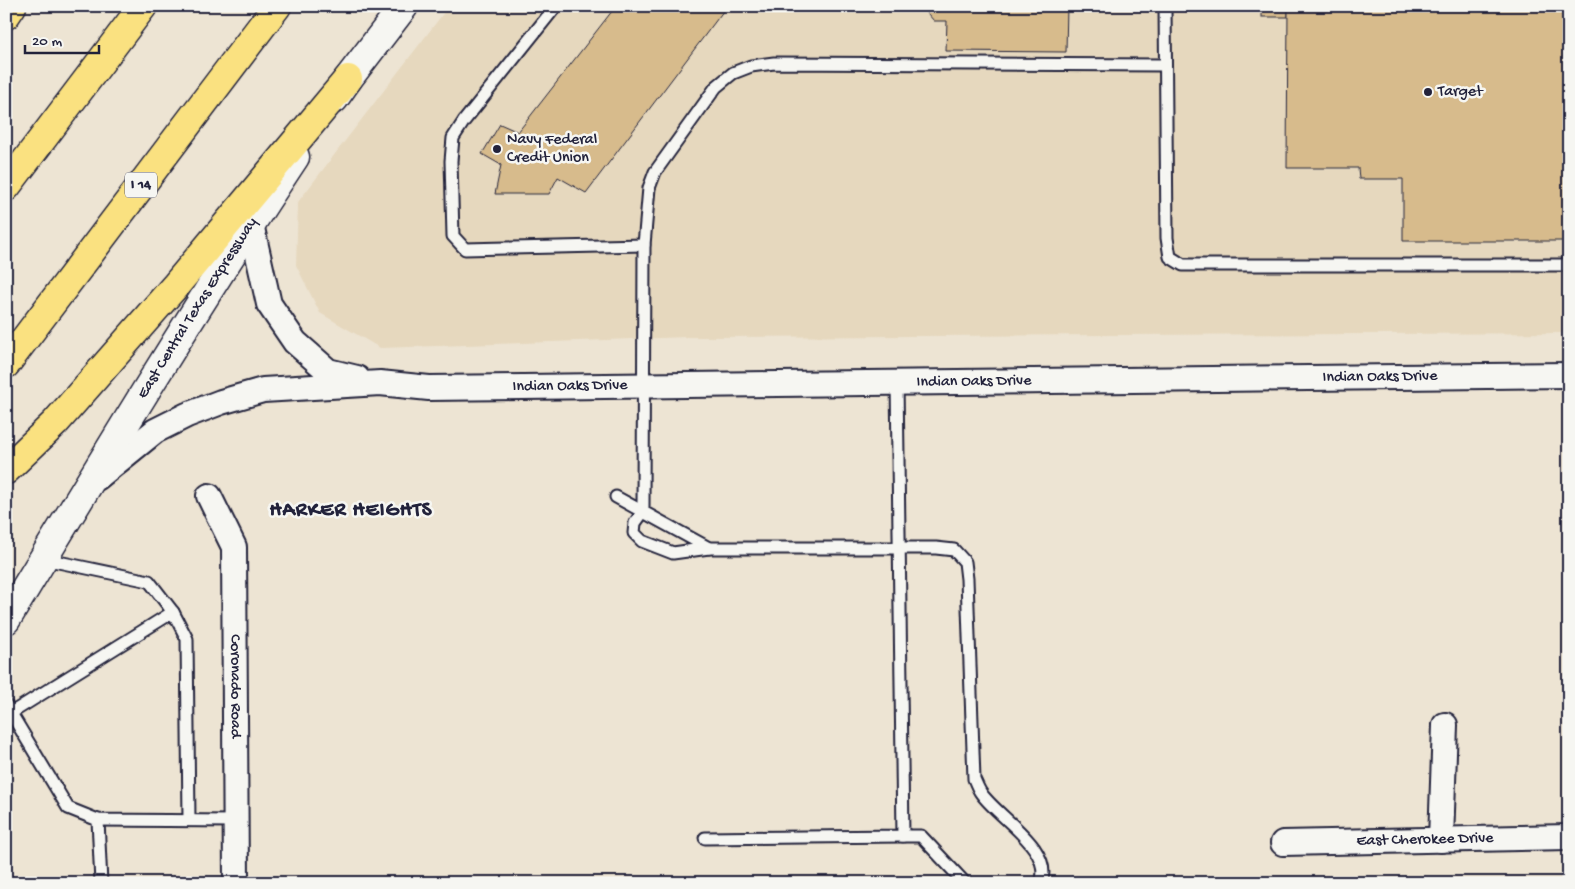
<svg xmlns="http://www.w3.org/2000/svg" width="1575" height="889" font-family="'Gochi Hand',sans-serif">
	<rect width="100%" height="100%" fill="#ede4d3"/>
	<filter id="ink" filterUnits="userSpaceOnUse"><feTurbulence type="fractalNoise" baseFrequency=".02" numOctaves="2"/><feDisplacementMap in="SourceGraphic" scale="10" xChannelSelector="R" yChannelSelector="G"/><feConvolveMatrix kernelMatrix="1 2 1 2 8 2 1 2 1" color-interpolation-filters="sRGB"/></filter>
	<g filter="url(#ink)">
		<polygon fill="#e6d8be" points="449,6 1569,6 1569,333 688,337 380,348 320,313 296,265 298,202"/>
		<g fill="#d7bb8c" stroke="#22223b">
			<polygon points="616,6 727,6 586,193 558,177 549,194 495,194 501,165 482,154 500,124 518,132"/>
			<polygon points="921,6 1067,6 1066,52 946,51 947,21 934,21"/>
			<rect x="1262" y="6" width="26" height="11"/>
			<polygon points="1288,6 1569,6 1569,241 1403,241 1403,179 1359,179 1358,168 1287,168"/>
		</g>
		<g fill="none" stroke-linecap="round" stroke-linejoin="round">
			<defs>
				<g id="service">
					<polyline points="556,6 464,121 453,138 451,161 453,236 465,249 644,245"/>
					<polyline points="1165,6 1167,238 1170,257 1183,265 1569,265"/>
					<path d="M616,497L709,548H936L954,550L965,562L967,579L974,779C976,783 978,789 981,793C998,818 1054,848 1041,883"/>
					<polyline points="709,548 673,553 642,541 634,533 635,523 643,512 644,245 649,188 655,172 716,87 733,73 751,66 774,63 1165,65"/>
					<polyline points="173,612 187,639 189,820"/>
					<polyline points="6,705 68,808 98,820 236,821"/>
					<polyline points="11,713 173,612 149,581 44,559"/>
					<polyline points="98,820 101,883"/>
					<polyline points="903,836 921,836 965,883"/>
					<polyline points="705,838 903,836 897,382"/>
				</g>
				<g id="minor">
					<polyline points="251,224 269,304 295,342 328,371 357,378"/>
					<path id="s1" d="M97,478L155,431L187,415L221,402L263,390L380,383L429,388L1569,375"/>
					<path id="s2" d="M209,496L234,547L236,883"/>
					<polyline points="1441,840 1445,725"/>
					<path id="s3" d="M1283,843L1569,837"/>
				</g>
				<g id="secondary">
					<polyline points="334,99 348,79 404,6"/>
					<path id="s4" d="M6,620C100,465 194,309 295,157"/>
				</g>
				<g id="motorway">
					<polyline points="6,15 12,6"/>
					<polyline points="6,187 143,6"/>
					<polyline points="6,364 277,6"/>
					<polyline points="6,470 55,423 176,285 348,79"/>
				</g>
			</defs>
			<use href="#service" stroke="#22223b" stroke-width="15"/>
			<use href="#minor" stroke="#22223b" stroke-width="28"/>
			<use href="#secondary" stroke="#22223b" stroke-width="31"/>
			<use href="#motorway" stroke="#22223b" stroke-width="31"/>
			<use href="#service" stroke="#f6f6f2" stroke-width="11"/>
			<use href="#minor" stroke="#f6f6f2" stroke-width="24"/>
			<use href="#secondary" stroke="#f6f6f2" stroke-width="28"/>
			<use href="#motorway" stroke="#fae180" stroke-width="28"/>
		</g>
	</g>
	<g fill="#22223b" stroke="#f6f6f2" stroke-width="2">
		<circle cx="1428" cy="92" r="5"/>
		<circle cx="497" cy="149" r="5"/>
	</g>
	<g text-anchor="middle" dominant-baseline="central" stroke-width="5" stroke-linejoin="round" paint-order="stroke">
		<rect fill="#f6f6f2" stroke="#626272" stroke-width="1" x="125" y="172.5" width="32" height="25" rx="4"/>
		<g font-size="15" font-weight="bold" fill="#22223b">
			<text x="141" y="185">I 14</text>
		</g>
		<g font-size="16" fill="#22223b" stroke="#f6f6f2" text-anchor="start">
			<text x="1438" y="92">Target</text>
			<text x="507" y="140">Navy Federal<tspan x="507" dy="18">Credit Union</tspan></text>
		</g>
		<g font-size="16" fill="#22223b" stroke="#f6f6f2">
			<text stroke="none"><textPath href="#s4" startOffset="366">East Central Texas Expressway</textPath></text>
			<text stroke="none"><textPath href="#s1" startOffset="1308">Indian Oaks Drive</textPath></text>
			<text stroke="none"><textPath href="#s1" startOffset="902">Indian Oaks Drive</textPath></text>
			<text stroke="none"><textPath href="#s1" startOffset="498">Indian Oaks Drive</textPath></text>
			<text stroke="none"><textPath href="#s2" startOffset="196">Coronado Road</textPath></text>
			<text stroke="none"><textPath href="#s3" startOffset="142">East Cherokee Drive</textPath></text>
		</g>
		<g font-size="21" font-weight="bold" letter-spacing="1" fill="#22223b" stroke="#f6f6f2">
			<text x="351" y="511">HARKER HEIGHTS</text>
		</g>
	</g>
	<rect width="1575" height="889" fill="none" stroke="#f6f6f2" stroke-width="25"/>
	<rect x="12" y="12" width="1550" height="864" fill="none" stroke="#22223b" stroke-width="2" filter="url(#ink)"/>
	<path d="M25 45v8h74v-8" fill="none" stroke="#22223b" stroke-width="2.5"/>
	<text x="32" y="45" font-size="15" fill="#22223b" stroke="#f6f6f2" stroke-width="4" paint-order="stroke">20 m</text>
</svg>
